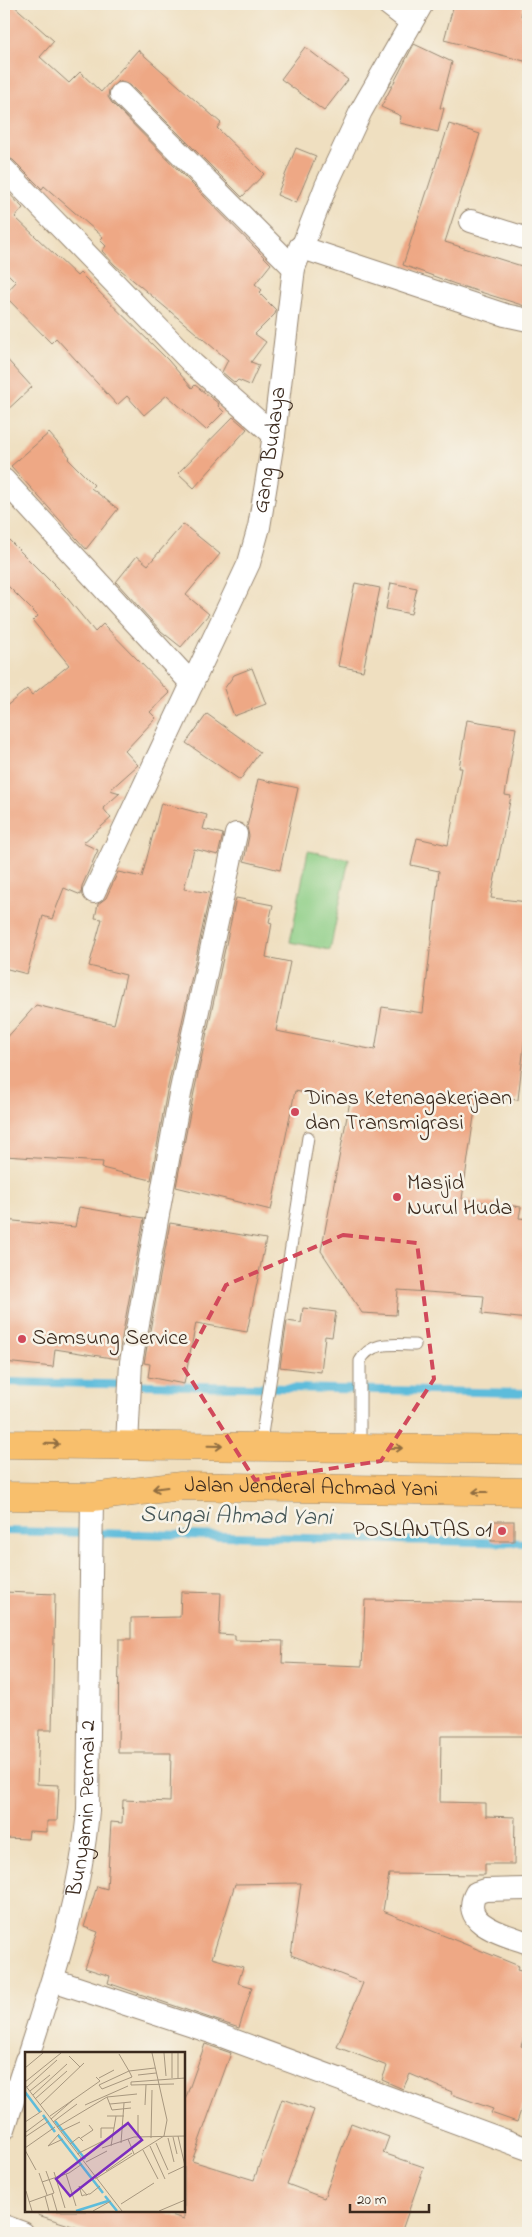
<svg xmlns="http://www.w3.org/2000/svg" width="532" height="2237" font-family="'Indie Flower',sans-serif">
	<rect width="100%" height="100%" fill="#f7f3e8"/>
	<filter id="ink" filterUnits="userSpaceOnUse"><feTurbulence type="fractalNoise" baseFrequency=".02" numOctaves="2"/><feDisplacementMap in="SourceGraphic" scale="10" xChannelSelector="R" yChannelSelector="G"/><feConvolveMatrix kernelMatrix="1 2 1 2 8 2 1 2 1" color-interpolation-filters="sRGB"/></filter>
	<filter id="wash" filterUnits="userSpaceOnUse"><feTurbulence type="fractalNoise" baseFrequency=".0096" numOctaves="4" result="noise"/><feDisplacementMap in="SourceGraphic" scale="20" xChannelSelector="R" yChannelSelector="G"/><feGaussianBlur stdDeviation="1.12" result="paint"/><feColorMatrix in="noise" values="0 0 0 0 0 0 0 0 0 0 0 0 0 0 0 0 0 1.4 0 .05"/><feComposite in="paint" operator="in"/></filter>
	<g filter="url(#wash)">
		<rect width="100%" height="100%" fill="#efdfc0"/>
		<polygon fill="#8cce85" stroke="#647c52" points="308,851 349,859 330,950 290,942"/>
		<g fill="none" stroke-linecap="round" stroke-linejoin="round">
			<g stroke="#5dbcdb" stroke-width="8">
				<polyline points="4,1382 528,1393"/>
				<polyline points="4,1531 528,1543"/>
			</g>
		</g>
		<g id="blocks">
			<g fill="#eea885">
				<polygon points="4,4 12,4 54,41 40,57 69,83 80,72 101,92 138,50 221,123 217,128 264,174 242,197 130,85 118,81 109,90 108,97 112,103 271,264 255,284 262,290 259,293 276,310 275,314 255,334 266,342 251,362 259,365 250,385 238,380 235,383 222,372 228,360 115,265 102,251 106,246 100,240 103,237 44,186 42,189 13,160 4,156"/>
				<polygon points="454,4 524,4 521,16 528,17 528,62 444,40"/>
				<polygon points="414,44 452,62 440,108 444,108 438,132 400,123 401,116 381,107"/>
				<polygon points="305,47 348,80 324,111 281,79"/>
				<polygon points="449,124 480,134 445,242 528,268 528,307 455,284 403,265"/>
				<polygon points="296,148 316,156 296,203 277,195"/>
				<polygon points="4,188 23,208 15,217 77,276 80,273 168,360 192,388 195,385 219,404 218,406 224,412 206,430 167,395 144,415 127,396 117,405 56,338 51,343 4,295 16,282 4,270"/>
				<polygon points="4,356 32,387 4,413"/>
				<polygon points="233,417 247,429 194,488 178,473"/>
				<polygon points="49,433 70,457 68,459 94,485 91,488 118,509 86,549 11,466"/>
				<polygon points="183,524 220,554 186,595 209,614 181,647 161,631 116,582 137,556 148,565"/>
				<polygon points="4,535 68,599 95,632 103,624 170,693 150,712 156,718 125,751 138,765 110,790 120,793 103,808 111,818 83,843 98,850 82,886 81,895 64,888 52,919 43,916 27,974 4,968 4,708 27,689 32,695 69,665 33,621 38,616 4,582"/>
				<polygon points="355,583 380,588 363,671 338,666"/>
				<polygon points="391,583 417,588 411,614 386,609"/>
				<polygon points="252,668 266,704 234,716 224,689 234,675"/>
				<polygon points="207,714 260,752 240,780 186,743"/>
				<polygon points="467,720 516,728 505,795 511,796 491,898 528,902 528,1008 518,1100 477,1096 462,1199 521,1207 519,1218 528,1219 528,1319 482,1314 484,1296 398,1290 396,1315 362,1313 321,1251 350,1101 295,1091 271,1210 176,1187 193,1097 236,898 273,905 269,922 272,923 266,957 290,962 276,1031 375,1050 382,1007 423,1013 439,871 411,865 417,838 448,845 462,768 459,768"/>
				<polygon points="258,779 298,788 280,870 244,861 249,836 247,827"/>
				<polygon points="161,803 207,815 203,829 223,834 218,855 194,849 184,889 210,893 167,1091 151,1180 102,1168 103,1162 4,1156 4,1041 36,1005 114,1024 126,975 89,966 102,919 95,918 98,904 106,898 118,872 142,877"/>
				<polygon points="79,1207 144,1218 118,1359 55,1349 53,1367 4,1362 4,1220 75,1227"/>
				<polygon points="170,1223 266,1239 247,1332 196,1323 184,1384 148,1377 150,1364 144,1363"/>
				<polygon points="303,1308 336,1312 332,1337 325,1336 321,1372 280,1367 287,1321 301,1323"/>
				<rect x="491" y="1521" width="23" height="20"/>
				<polygon points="4,1592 55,1594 52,1730 39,1730 37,1784 59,1785 57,1821 47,1821 47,1832 29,1831 28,1839 4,1838"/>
				<polygon points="181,1592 221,1593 219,1634 235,1635 235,1640 283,1641 282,1663 362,1666 365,1600 528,1602 528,1736 441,1736 440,1802 486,1803 486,1816 515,1817 514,1864 485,1864 485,1875 389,1874 383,1911 519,1966 517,1970 528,1973 528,2026 521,2046 528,2049 528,2090 517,2122 491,2113 493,2109 451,2094 452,2092 410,2074 403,2089 382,2080 387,2066 337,2047 363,1983 291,1955 301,1883 235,1884 212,1958 243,1967 238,1983 252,1987 239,2028 108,1983 110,1976 85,1968 98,1932 84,1927 97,1886 107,1889 111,1822 122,1823 123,1800 170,1802 171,1753 118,1753 119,1639 131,1639 131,1618 180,1617"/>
				<polygon points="205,2044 231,2053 192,2161 254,2180 282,2099 314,2110 287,2184 324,2198 351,2123 389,2137 383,2153 424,2167 401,2233 94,2233 38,2215 39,2211 158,2211 184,2219 184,2103"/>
			</g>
		</g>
	</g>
	<g filter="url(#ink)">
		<use href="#blocks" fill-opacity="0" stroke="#95846f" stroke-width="1"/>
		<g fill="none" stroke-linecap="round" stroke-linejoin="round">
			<defs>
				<g id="lane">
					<polyline points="260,1447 308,1137"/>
					<path d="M360,1448V1361C371,1340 395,1345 415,1345"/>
				</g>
				<g id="street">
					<polyline points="388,4 411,22"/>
					<polyline points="121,94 294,268"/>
					<polyline points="4,169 193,364 274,435"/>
					<polyline points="471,221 528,239"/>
					<polyline points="300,247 505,315 528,320"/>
					<polyline points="4,480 192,684"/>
					<path id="s1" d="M94,892L249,563L259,527L274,435L294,268L326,186L361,111L422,4"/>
					<polyline points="127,1445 131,1362 180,1094 236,834"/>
					<path d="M528,1889L485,1890L476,1893C458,1925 507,1935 528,1943"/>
					<polyline points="53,1980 211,2032 528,2149"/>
					<path id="s2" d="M29,2053C55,1973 81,1894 88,1810L92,1497"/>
					<polyline points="4,2129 26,2060"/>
					<polyline points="4,2226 23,2233"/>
				</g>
				<g id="highway">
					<polyline points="4,1444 528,1450"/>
					<path id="s3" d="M4,1496L92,1497L181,1486L528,1492"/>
				</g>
			</defs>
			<use href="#lane" stroke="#95846f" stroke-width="13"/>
			<use href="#street" stroke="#95846f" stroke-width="24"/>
			<use href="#highway" stroke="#95846f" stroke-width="29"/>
			<use href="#lane" stroke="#fff" stroke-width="11"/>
			<use href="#street" stroke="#fff" stroke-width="22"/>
			<use href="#highway" stroke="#f8bf6c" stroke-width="28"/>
		</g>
		<defs><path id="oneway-shaft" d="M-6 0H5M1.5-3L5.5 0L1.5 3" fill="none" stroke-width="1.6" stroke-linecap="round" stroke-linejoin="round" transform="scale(1.25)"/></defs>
		<g stroke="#906d41">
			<use href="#oneway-shaft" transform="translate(52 1444) rotate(1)"/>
			<use href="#oneway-shaft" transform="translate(215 1446) rotate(1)"/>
			<use href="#oneway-shaft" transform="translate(395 1448) rotate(1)"/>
			<use href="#oneway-shaft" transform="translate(160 1488) rotate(173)"/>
			<use href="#oneway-shaft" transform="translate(480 1492) rotate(-180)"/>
		</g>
	</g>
	<path fill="none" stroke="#d1495b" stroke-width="4" stroke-dasharray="10 6" stroke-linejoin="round" d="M343,1235L417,1243L434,1379L381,1461L255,1480L183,1367L226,1285Z"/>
	<g fill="#d1495b" stroke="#f7f3e8" stroke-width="2">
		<circle cx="295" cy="1112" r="5"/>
		<circle cx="397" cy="1197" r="5"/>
		<circle cx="22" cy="1339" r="5"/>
		<circle cx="502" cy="1531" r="5"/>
	</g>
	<g text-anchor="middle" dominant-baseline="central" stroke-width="5" stroke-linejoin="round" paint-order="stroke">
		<g font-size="22" fill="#3b2a1e" stroke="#f7f3e8">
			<text stroke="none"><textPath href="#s1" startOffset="479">Gang Budaya</textPath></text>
			<text stroke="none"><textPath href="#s3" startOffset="308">Jalan Jenderal Achmad Yani</textPath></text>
			<text stroke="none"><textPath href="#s2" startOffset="252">Bunyamin Permai 2</textPath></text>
		</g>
		<g font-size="22" fill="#3b2a1e" stroke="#f7f3e8" text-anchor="start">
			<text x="305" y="1099">Dinas Ketenagakerjaan<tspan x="305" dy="25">dan Transmigrasi</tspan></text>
			<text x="407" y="1184">Masjid<tspan x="407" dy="25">Nurul Huda</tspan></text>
			<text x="32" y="1339">Samsung Service</text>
			<text x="492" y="1531" text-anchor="end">POSLANTAS 01</text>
		</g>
		<g font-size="24" font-style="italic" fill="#455657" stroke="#f7f3e8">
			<text transform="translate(236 1517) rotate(1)">Sungai Ahmad Yani</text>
		</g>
	</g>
	<g transform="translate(25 2052)">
		<rect width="160" height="160" fill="#efdfc0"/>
		<path fill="none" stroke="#5dbcdb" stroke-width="2.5" d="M0,40L15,60M18,63L30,80M30,69L60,107M33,83L78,141M80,144L92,159M51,159L83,149"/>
		<path fill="none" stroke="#a7977f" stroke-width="1" d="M139,1L141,24M153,1V26M160,1V24M94,2L104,19L107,25L77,37L74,33L104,19L130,16M44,4L55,15M0,16L18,1M113,23L131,21M74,26L89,18M147,26V1M0,30L36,1M149,32L106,33V30L160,26M0,33L97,159M2,35L32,8M5,39L25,23M8,43L42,12M82,45L87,58L106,56M10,47L42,19M85,52L106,50M15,53L59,11M60,53L103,34M120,53L121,33M25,64L75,29L71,25M82,64H99M26,67L49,47M0,70L17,59M28,70L52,52M32,75L82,45L112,42M36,79L55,70M1,80L21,65M34,82L23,94L38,87M113,84V63M153,84L160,114M0,85L24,69M148,85L152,102M56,86L68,78L64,73M76,86V76H89M126,86L127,38M143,86L149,110M103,87L109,102M96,91L99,51M131,91L143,118M45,92L54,85L58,89M86,94L91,64M125,94L140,127M0,96L30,75M77,96L109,85L160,84M0,98L11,118M118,98L133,127M52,102L78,89M61,110L82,99M81,119L107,101M29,120L40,156M14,121L22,143M41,122L51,154M143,122L160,114M70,127L139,84L142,68L127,1M17,130L44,121L57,112M1,139L7,159M27,142L32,159M62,143L54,134L57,144L59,143H62L63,142H65L75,134M20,144L24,159M4,150L29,141L21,119M96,152L129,131M68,159L86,149M134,159L160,148"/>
		<path fill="#7b2cbf" fill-opacity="0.15" stroke="#7b2cbf" stroke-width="2.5" d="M103,71L117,88L45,144L31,127Z"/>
		<rect width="160" height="160" fill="none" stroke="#3b2a1e" stroke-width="2.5"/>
	</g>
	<rect width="532" height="2237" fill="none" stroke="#f7f3e8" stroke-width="20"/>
	<path d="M350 2204v8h79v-8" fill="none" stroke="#3b2a1e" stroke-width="2.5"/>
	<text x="357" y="2204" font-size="15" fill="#3b2a1e" stroke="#f7f3e8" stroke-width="4" paint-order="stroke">20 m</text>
</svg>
